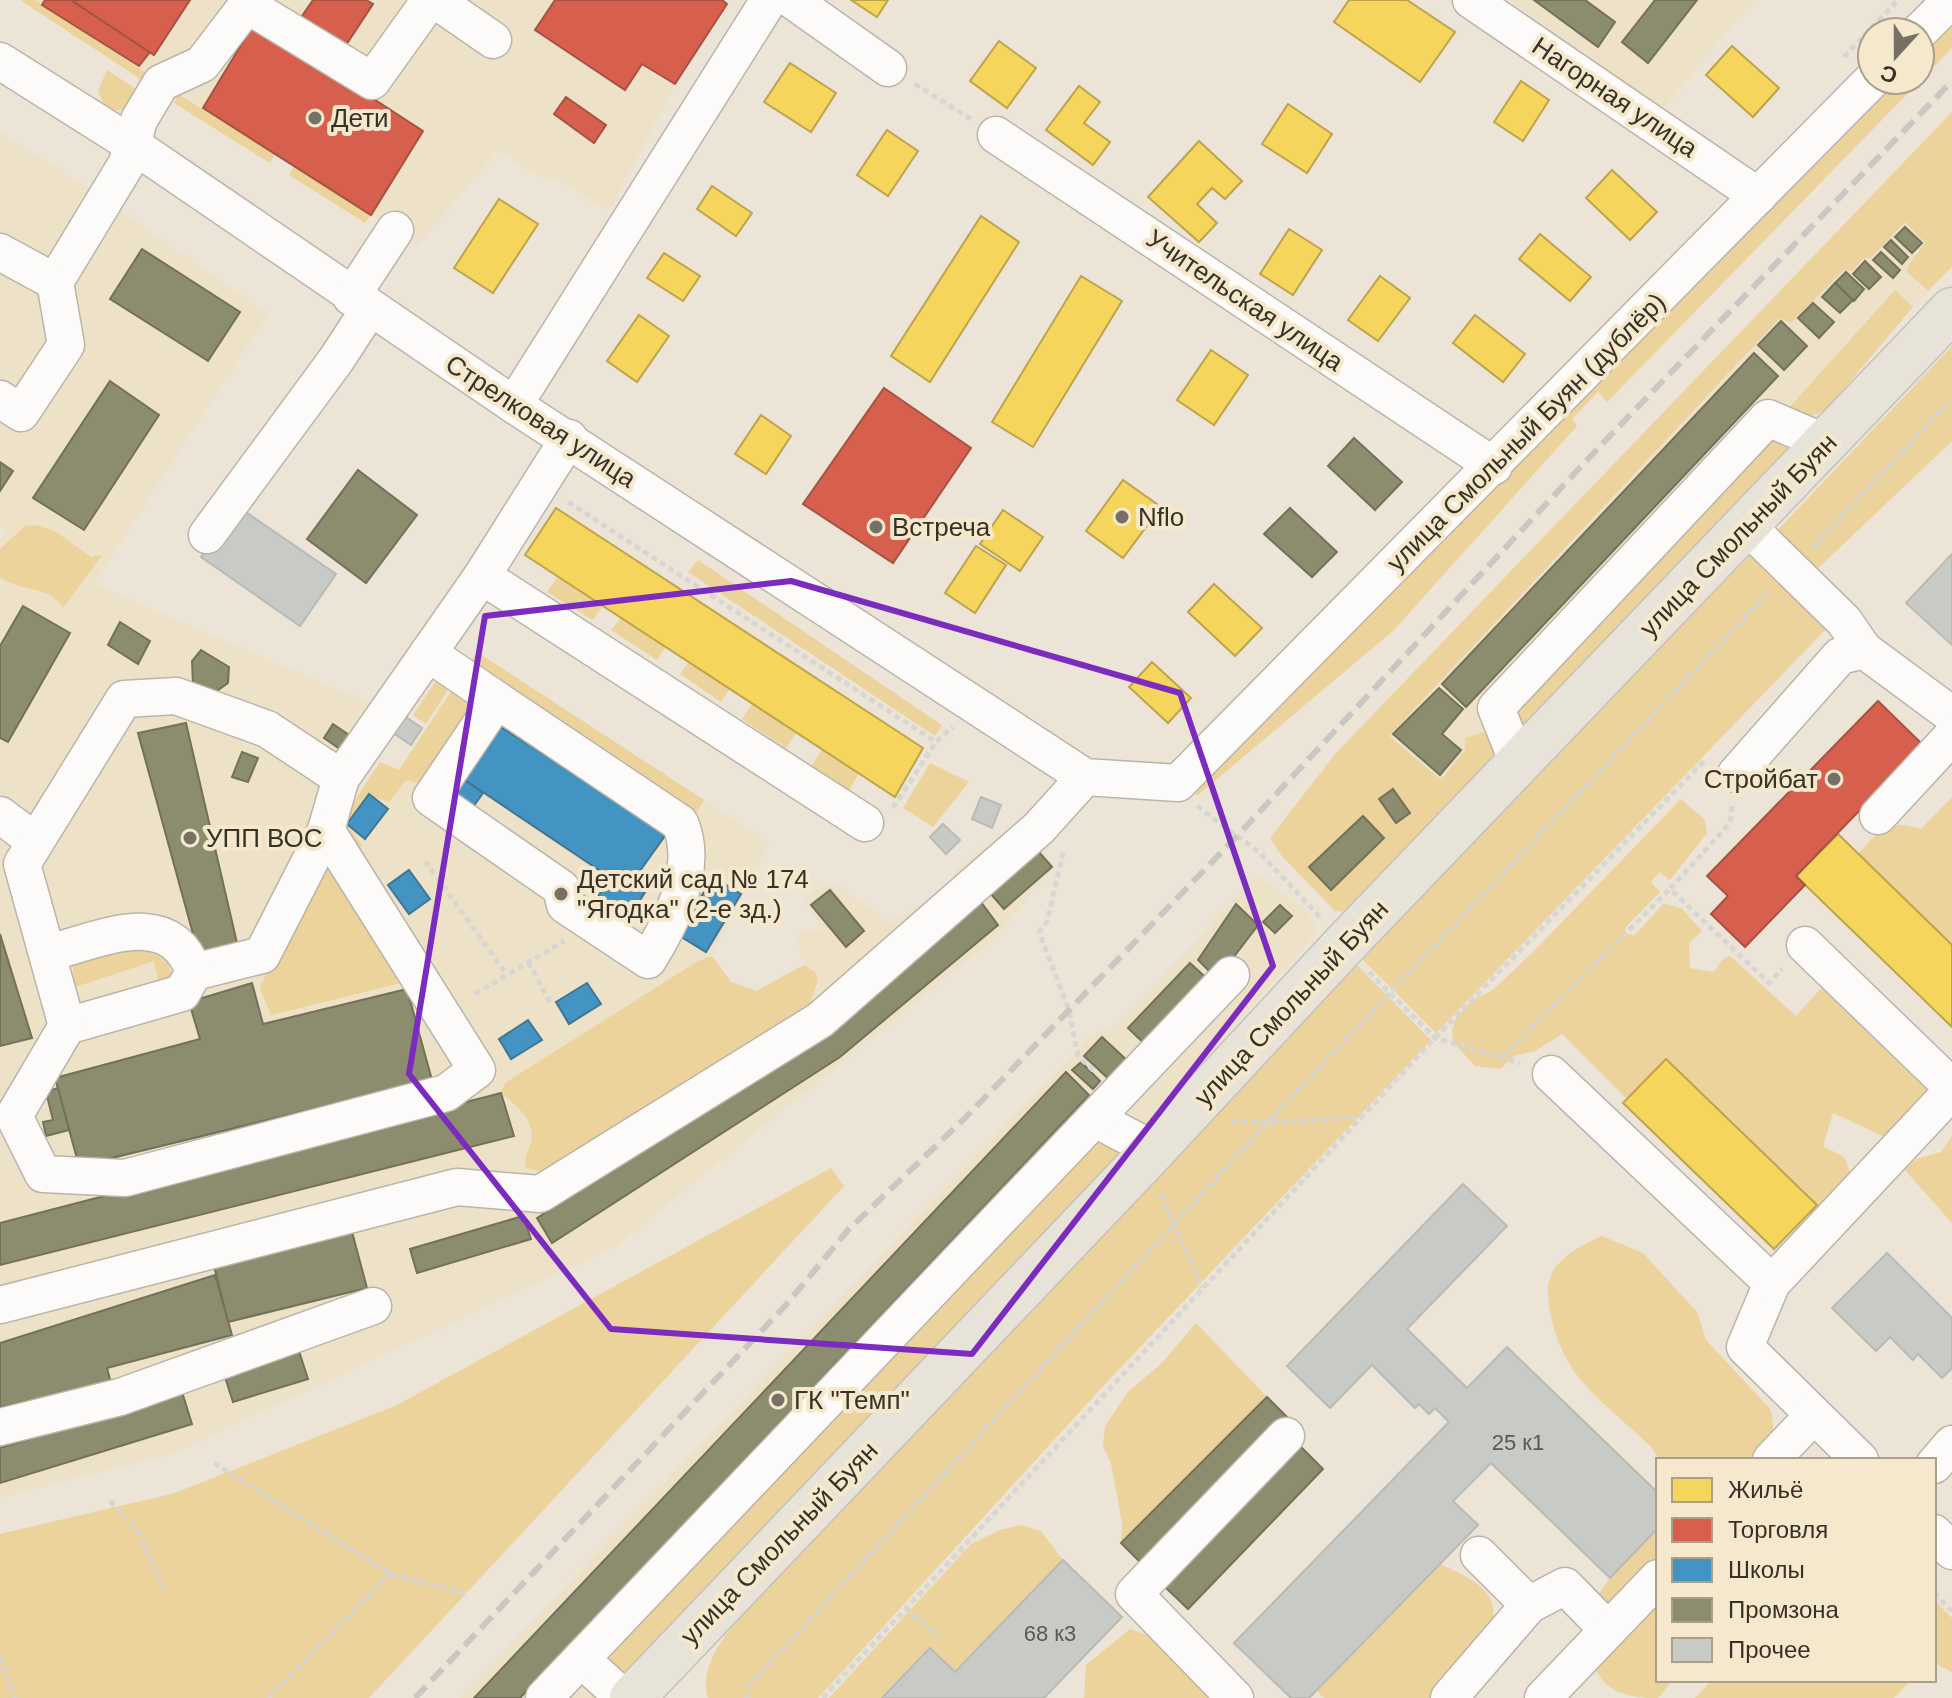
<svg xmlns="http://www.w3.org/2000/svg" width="1952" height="1698" font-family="Arial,sans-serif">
	<rect width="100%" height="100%" fill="#ece4d6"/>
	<g fill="#ede1c8">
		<polygon points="35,0 721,0 727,4 675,84 609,212 554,176 549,183 498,150 418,245"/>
		<polygon points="1510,0 1754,0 1663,109"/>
		<polygon points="0,132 89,188 268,314 94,584 393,713 343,816 380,762 399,770 477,652 770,843 712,956 698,961 505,1083 530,1124 532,1139 524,1160 526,1168 542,1172 810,1004 815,972 804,965 796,937 805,929 824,931 803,899 827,882 846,890 890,923 946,890 958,868 982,848 1037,843 1055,867 989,943 615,1247 174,1453 0,1498 0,1265 514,1135 501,1093 0,1223 0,540 7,531 0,526"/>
		<polygon points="1905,222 1926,243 1907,272 1928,291 1913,307 1895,290 1797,416 1812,417 1826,410 1511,723 1491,766 1465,750 1441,780 1388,736 1780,318 1791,323 1844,270 1871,258"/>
		<polygon points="1257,874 1304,908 1319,930 1129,1146 607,1698 459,1698 1090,1036 1116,1026"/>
	</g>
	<g fill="#ecd29b">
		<polygon points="20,0 35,0 149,75 145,82"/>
		<polygon points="1952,26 1952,48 1607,402 1598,392 1572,419 1577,426 1394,630 1197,796 1193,781 1476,504 1899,80 1920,80 1920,59"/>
		<polygon points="107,70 139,91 128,108 107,112 98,91"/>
		<polygon points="178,94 275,154 270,163 174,103"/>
		<polygon points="1952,112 1952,267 1928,291 1907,272 1908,266 1925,243 1905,222 1871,258 1863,259 1852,271 1844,270 1791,323 1780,318 1389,736 1441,780 1465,750 1465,738 1491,730 1495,750 1491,766 1347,912 1335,911 1281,855 1270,838 1336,753"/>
		<polygon points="294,166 371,215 365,223 289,175"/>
		<path d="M1895,290L1913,307L1826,410C1811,417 1802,419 1788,409Z"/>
		<polygon points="1952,346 1952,441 1812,574 1777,531"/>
		<polygon points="1771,432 1790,445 1523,732 1507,708"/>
		<path d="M36,525L56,532L91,557L102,555L63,608C51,585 22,593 0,577V549L25,526Z"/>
		<polygon points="1751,554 1829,626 1436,1033 1360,957"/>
		<polygon points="698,560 942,725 935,736 688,572"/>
		<polygon points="558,576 603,606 593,620 547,592"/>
		<polygon points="621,618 666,647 657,660 611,630"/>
		<polygon points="477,652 704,800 692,820 464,672"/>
		<polygon points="689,662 730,688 721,702 680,674"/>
		<polygon points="438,678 451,685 426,724 413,715"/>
		<polygon points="458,681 488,701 428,785 406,780 389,802 368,795 347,824 362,845 356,850 339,825 380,762 399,770"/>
		<polygon points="753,703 797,732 786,748 742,719"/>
		<polygon points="822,749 859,773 849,790 812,766"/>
		<polygon points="930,763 969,782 933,827 903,808"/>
		<path d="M1952,797V945L1858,854C1879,830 1889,818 1921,829Z"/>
		<polygon points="1681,799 1705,820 1707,833 1670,880 1659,872 1651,882 1660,892 1625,928 1626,933 1634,936 1664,903 1682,909 1702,931 1689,943 1690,968 1714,972 1723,959 1730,956 1796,1016 1827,982 1942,1093 1887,1138 1833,1113 1823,1146 1844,1157 1852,1177 1827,1209 1817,1205 1666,1059 1627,1099 1562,1034 1535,1051 1514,1056 1500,1069 1475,1066 1453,1042 1452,1030 1456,1018 1472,1000 1493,990 1534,951"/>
		<polygon points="329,867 409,981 271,1015 260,988 310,875"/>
		<polygon points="139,943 167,962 176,984 160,986 154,961 75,987 72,961"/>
		<path d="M712,956L731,982L756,991L804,965L815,972L818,979L810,1004L542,1172L526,1168C523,1157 528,1152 531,1142C536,1120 516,1105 501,1093L505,1083L698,961Z"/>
		<path d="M1356,964L1431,1040L1107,1382L818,1698H708C700,1673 717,1646 732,1627Z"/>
		<polygon points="1096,1134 1129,1146 629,1673 610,1664 608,1653"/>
		<polygon points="1952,1136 1952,1223 1905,1170 1916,1159 1941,1152"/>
		<polygon points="831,1168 844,1186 369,1698 0,1698 0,1534 175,1493 397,1405"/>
		<path d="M1602,1236L1643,1253L1697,1312L1706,1340L1770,1409C1777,1427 1769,1442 1774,1460H1659L1652,1448C1628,1424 1598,1402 1577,1375C1560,1354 1538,1296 1553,1271C1564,1254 1585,1243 1602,1236Z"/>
		<polygon points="1196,1323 1267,1397 1121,1543 1122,1523 1111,1463 1103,1446 1105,1426 1128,1392 1162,1363"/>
		<polygon points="1021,1525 1041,1531 1063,1560 955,1672 930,1649 882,1698 829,1698 971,1544 1000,1530"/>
		<path d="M1658,1528V1680H1673L1658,1698C1596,1698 1596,1672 1580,1621L1610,1578Z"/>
		<path d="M1440,1564C1467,1577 1499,1588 1493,1623L1432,1698H1324L1317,1691Z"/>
		<polygon points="1934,1600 1952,1618 1952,1672 1934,1663"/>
		<polygon points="1130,1629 1155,1638 1220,1698 1084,1698 1086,1665"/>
		<polygon points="1712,1680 1911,1680 1894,1698 1695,1698"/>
	</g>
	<g fill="#f6d55c" stroke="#bda44c" stroke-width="2">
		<polygon points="851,0 888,0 877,17"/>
		<polygon points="1349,0 1407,0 1455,32 1420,82 1334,22"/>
		<polygon points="999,41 1036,68 1007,108 970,81"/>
		<polygon points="1732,46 1779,88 1753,117 1706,75"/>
		<polygon points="790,63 836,93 811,132 764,102"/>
		<polygon points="1521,81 1549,100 1523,141 1494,122"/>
		<polygon points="1079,86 1100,102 1084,123 1110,142 1093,165 1046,130"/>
		<polygon points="1288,104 1332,134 1307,173 1262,144"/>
		<polygon points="887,130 918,151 888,196 857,175"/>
		<polygon points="1199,141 1242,181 1225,199 1212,188 1197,204 1217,223 1199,242 1148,197"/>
		<polygon points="1612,170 1657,212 1630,240 1586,198"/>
		<polygon points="712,186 752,213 736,236 697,209"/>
		<polygon points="499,199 538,224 493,293 454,268"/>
		<polygon points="981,216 1019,242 930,382 891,356"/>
		<polygon points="1289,229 1322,250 1293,295 1260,274"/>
		<polygon points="1540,234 1591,277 1570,301 1519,259"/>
		<polygon points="664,253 700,276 683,301 647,278"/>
		<polygon points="1081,276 1122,301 1033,447 992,422"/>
		<polygon points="1380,276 1410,298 1378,341 1348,320"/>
		<polygon points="639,315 669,336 637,382 607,361"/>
		<polygon points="1475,315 1525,354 1503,382 1453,343"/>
		<polygon points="1211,350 1248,375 1214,425 1177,400"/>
		<polygon points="761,415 791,436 766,474 735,454"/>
		<polygon points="1123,480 1161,507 1123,558 1086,531"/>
		<polygon points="556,508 923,748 895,797 525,555"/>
		<polygon points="1003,510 1043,537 1020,571 980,544"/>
		<polygon points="976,546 1006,565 975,613 945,593"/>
		<polygon points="1214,584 1262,628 1235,656 1188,612"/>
		<polygon points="1152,662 1191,698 1168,723 1129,687"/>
		<polygon points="1838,834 1952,945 1952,1027 1796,876"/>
		<polygon points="1666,1059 1817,1205 1774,1249 1623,1103"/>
	</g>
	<g fill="#d6604d" stroke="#a65242" stroke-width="2">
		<polygon points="45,0 71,0 150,52 139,66 42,5"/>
		<polygon points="71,0 190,0 154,55"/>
		<polygon points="313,0 366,0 373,4 344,48 302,16"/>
		<polygon points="555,0 722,0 727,4 675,84 642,64 625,90 535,30"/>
		<polygon points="255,22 423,131 371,215 203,108"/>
		<polygon points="566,97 606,125 594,143 554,114"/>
		<polygon points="884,388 971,448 893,563 803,504"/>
		<polygon points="1878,701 1923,745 1796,876 1805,885 1745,947 1711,914 1728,896 1707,876"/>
	</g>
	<g fill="#4393c3" stroke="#3f7694" stroke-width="2">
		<polygon points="493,722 667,833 627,889 459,776"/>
		<polygon points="459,776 483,793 468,814 438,796"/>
		<polygon points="369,794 388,809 365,839 347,824"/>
		<polygon points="409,870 430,899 409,914 388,885"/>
		<polygon points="713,877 741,894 706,952 678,935"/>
		<polygon points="610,878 627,889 634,879 647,889 627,921 595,901"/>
		<polygon points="587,983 601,1004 569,1024 556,1002"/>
		<polygon points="528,1020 542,1040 511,1059 499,1039"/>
	</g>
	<g fill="#8c8c6e" stroke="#727159" stroke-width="2">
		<polygon points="1534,0 1585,0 1615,22 1598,47"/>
		<polygon points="1655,0 1697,0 1648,63 1622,42"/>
		<polygon points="1905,227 1922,243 1912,253 1895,237"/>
		<polygon points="1891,240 1908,257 1902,264 1884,247"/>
		<polygon points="142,249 240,312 208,361 110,299"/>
		<polygon points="1881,252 1900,270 1893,278 1873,260"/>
		<polygon points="1865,261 1881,277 1869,289 1853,274"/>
		<polygon points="1846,272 1864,289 1854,301 1835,283"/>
		<polygon points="1835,283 1853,300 1840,313 1822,297"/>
		<polygon points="1813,303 1834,322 1819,338 1798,318"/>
		<polygon points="1781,321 1807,346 1784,370 1758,345"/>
		<polygon points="1754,353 1778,376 1466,707 1442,684"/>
		<polygon points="110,381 159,415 84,530 33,498"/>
		<polygon points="1354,438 1402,482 1375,510 1328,466"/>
		<polygon points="0,462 13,471 0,491"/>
		<polygon points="358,470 417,515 366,583 307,539"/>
		<polygon points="1290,508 1337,552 1312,577 1264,534"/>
		<polygon points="23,606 70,633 8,742 0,738 0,646"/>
		<polygon points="120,622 150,641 138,664 108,645"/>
		<polygon points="201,650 229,667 228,683 214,693 193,683 192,661"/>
		<polygon points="1439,688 1463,709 1442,734 1461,750 1440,775 1393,734"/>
		<polygon points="186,723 237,943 198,952 138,733"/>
		<polygon points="333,724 355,739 344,752 324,738"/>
		<polygon points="242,752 258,758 248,782 232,777"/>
		<polygon points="1393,789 1410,813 1396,823 1379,799"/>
		<polygon points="1363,816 1384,838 1331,890 1309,867"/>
		<polygon points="1038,851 1052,867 1004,909 990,893"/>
		<polygon points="830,890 864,931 846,947 811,905"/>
		<polygon points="981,902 998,925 840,1057 552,1243 537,1218 825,1035"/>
		<polygon points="1236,904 1258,925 1217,979 1198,960"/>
		<polygon points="1280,905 1292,916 1275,933 1263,922"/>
		<polygon points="0,934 32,1038 0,1046"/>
		<polygon points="1190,963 1214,985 1152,1051 1128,1028"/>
		<polygon points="252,983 263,1024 407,989 432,1080 79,1166 55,1078 200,1039 189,1002"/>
		<polygon points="1102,1037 1131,1064 1113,1083 1084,1056"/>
		<polygon points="1081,1062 1100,1081 1093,1089 1072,1070"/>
		<polygon points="1066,1072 1089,1095 520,1698 474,1698"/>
		<polygon points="58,1088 69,1130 46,1136 43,1122 53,1120 46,1092"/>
		<polygon points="501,1093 514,1136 0,1265 0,1223"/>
		<polygon points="523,1216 531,1239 417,1273 410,1249"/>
		<polygon points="351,1228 367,1288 228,1322 214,1266"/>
		<polygon points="215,1275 232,1335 107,1368 111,1383 0,1407 0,1343"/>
		<polygon points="299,1351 308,1379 233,1402 224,1374"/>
		<polygon points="182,1392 192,1424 0,1483 0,1448"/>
		<polygon points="1267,1397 1288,1418 1142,1564 1121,1543"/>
		<polygon points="1298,1444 1323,1469 1188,1609 1163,1585"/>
	</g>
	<g fill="#c8cac6" stroke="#b8bab6" stroke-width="2">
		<polygon points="237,506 336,574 300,626 201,557"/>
		<polygon points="1952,554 1952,645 1906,603"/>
		<polygon points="400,713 422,728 411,745 389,730"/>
		<polygon points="981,797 1001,805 992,828 972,819"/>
		<polygon points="943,824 960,840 946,854 930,837"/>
		<polygon points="1463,1184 1507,1226 1407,1329 1467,1388 1507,1347 1658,1493 1658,1528 1610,1578 1491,1463 1453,1501 1478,1525 1309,1698 1291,1698 1234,1643 1449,1422 1435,1408 1429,1414 1419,1404 1415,1408 1372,1365 1330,1408 1287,1366"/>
		<polygon points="1887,1253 1952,1318 1952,1368 1942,1378 1918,1354 1913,1360 1890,1337 1876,1351 1832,1308"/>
		<polygon points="1063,1560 1122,1617 1044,1698 882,1698 930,1648 955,1672"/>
	</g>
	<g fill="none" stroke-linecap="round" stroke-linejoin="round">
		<defs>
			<g id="minor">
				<polyline points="435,0 493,40"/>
				<polyline points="792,0 888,68"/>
				<polyline points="1471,0 1758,196"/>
				<polyline points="1919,32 1951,0"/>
				<polyline points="0,61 130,143 514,405 1085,777 1178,783 1872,80"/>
				<polyline points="996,135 1494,466"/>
				<polyline points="0,252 55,282 127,163 139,120 161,83 202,64 247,5 372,81 430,0"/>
				<polyline points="351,297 395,230"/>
				<polyline points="0,399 21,413 66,345 55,282"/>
				<polyline points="514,405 769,0"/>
				<polyline points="1747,526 1844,621 1864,650"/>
				<polyline points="207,535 336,360 370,308"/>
				<polyline points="482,576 865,823"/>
				<polyline points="428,653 497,700"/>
				<path d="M497,700L680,823C699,867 672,922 648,960L565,905L561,888L431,798Z"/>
				<polyline points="1519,765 1496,708 1768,418 1826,443"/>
				<polyline points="1736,774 1840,656 1864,650 1952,715"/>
				<polyline points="0,815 35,841"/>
				<polyline points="1878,816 1952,736"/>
				<polyline points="1805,945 1952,1087"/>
				<path d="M48,953C100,940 170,904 194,972L262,955L326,830L341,778L482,576L569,438"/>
				<polyline points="194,972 182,993 67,1026 14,1116 43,1174 125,1178 446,1093 477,1070 326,830"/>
				<polyline points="67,1026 22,864 124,699 176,696 267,729 341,778"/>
				<polyline points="1551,1074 1772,1283 1745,1347 1860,1460"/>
				<path d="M1097,1118C1114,1132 1135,1137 1153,1151"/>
				<polyline points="1772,1283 1952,1091"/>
				<polyline points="0,1305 457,1187 540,1194 820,1020 1039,828 1085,777"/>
				<polyline points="0,1427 120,1397 373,1306"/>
				<polyline points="1771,1460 1814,1415"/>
				<polyline points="1934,1465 1952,1444"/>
				<polyline points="1934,1533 1952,1551"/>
				<polyline points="1479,1555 1529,1605 1565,1586 1608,1630"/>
				<polyline points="581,1659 624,1698"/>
				<polyline points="544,1698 1231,975"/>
				<polyline points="1235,1698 1134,1594 1286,1436"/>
				<polyline points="1449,1698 1529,1605"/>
				<polyline points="1543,1698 1658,1578"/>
			</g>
			<polyline id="major" points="632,1698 1145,1159 1344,945 1952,310"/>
		</defs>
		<use href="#minor" stroke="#bab5aa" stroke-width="39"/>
		<use href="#major" stroke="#c4c1ba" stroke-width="47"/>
		<g stroke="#d8d6d2" stroke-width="5" stroke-dasharray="6 4" stroke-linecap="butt">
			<polyline points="1844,57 1898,0"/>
			<polyline points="915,84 971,119"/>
			<polyline points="568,502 936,742 953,727"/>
			<polyline points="1813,547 1952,399"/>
			<polyline points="1197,806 1259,852 1320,917"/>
			<polyline points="1732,806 1730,823 1670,889 1769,983 1782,969"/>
			<polyline points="893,808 936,742"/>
			<polyline points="1063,852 1047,922 1039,932 1069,1010 1078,1056 1094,1071"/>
			<polyline points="425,861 507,975"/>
			<polyline points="528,962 550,1002"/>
			<polyline points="1369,972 1435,1038 1520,1063"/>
			<polyline points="475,994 564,941"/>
			<polyline points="1502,1057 1670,889"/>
			<polyline points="1231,1121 1267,1123 1360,1117"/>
			<polyline points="1161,1194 1202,1288"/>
			<polyline points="214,1463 390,1574 467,1594"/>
			<polyline points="110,1501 140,1534 163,1588"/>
			<polyline points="1934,1593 1952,1611"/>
			<polyline points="906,1608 938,1637"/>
			<polyline points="0,1657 15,1698"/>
			<polyline points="268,1698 390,1574"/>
			<polyline points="747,1698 748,1687 1267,1123 1768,593"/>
			<polyline points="823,1698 1435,1038 1705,760"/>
		</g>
		<use href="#minor" stroke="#fcfbf9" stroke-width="36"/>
		<use href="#major" stroke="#e8e3d9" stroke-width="44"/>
		<polyline stroke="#c9c7c3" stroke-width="6" stroke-dasharray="16 8" stroke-linecap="butt" points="415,1698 785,1306 849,1229 965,1118 1238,835 1601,445 1952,81"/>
	</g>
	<path fill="none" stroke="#7b2cbf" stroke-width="6" stroke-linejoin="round" d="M791,581L1180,693L1273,966L972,1354L611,1329L409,1074L485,616Z"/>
	<g fill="#767065" stroke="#f5e8cd" stroke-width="3">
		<circle cx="315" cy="118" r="8"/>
		<circle cx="1122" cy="517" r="8"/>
		<circle cx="876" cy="527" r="8"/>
		<circle cx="1834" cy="779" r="8"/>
		<circle cx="190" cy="838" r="8"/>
		<circle cx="561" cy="894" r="8"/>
		<circle cx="778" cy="1400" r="8"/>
	</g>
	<g text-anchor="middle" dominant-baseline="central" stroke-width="8" stroke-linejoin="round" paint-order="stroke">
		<g font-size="22" fill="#5b5850">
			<text x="1518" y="1442">25 к1</text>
			<text x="1050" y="1633">68 к3</text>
		</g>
		<g font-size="26" fill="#373228" stroke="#f5e8cd">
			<text transform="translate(1615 97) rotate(34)">Нагорная улица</text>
			<text transform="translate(1245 300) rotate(34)">Учительская улица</text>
			<text transform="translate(541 421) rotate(33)">Стрелковая улица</text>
			<text transform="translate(1526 432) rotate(-45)">улица Смольный Буян (дублёр)</text>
			<text transform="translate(1738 535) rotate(-46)">улица Смольный Буян</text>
			<text transform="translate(1291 1003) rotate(-47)">улица Смольный Буян</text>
			<text transform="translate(779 1543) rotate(-46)">улица Смольный Буян</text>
		</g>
		<g font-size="26" fill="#373228" stroke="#f5e8cd" text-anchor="start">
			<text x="331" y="118">Дети</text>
			<text x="1138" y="517">Nflo</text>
			<text x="892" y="527">Встреча</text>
			<text x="1818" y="779" text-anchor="end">Стройбат</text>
			<text x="206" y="838">УПП ВОС</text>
			<text x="577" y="879">Детский сад № 174<tspan x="577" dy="30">"Ягодка" (2-е зд.)</tspan></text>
			<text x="794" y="1400">ГК "Темп"</text>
		</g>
	</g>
	<rect x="1656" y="1458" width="280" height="224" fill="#f5e8cd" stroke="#a99f8b" stroke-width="2"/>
	<rect x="1672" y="1478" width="40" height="24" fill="#f6d55c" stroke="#a99f8b" stroke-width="2"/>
	<text x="1728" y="1498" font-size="24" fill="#373228">Жильё</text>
	<rect x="1672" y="1518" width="40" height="24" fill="#d6604d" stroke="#a99f8b" stroke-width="2"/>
	<text x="1728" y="1538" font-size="24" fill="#373228">Торговля</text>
	<rect x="1672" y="1558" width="40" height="24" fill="#4393c3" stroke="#a99f8b" stroke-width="2"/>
	<text x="1728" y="1578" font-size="24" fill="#373228">Школы</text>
	<rect x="1672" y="1598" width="40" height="24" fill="#8c8c6e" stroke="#a99f8b" stroke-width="2"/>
	<text x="1728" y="1618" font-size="24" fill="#373228">Промзона</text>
	<rect x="1672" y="1638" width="40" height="24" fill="#c8cac6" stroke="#a99f8b" stroke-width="2"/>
	<text x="1728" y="1658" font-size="24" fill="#373228">Прочее</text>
	<g transform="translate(1896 56) rotate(201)"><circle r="38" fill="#f5e8cd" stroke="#a99f8b" stroke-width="2"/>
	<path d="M0-6L14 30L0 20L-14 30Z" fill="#767065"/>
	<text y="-12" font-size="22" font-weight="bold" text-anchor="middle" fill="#373228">С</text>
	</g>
</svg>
